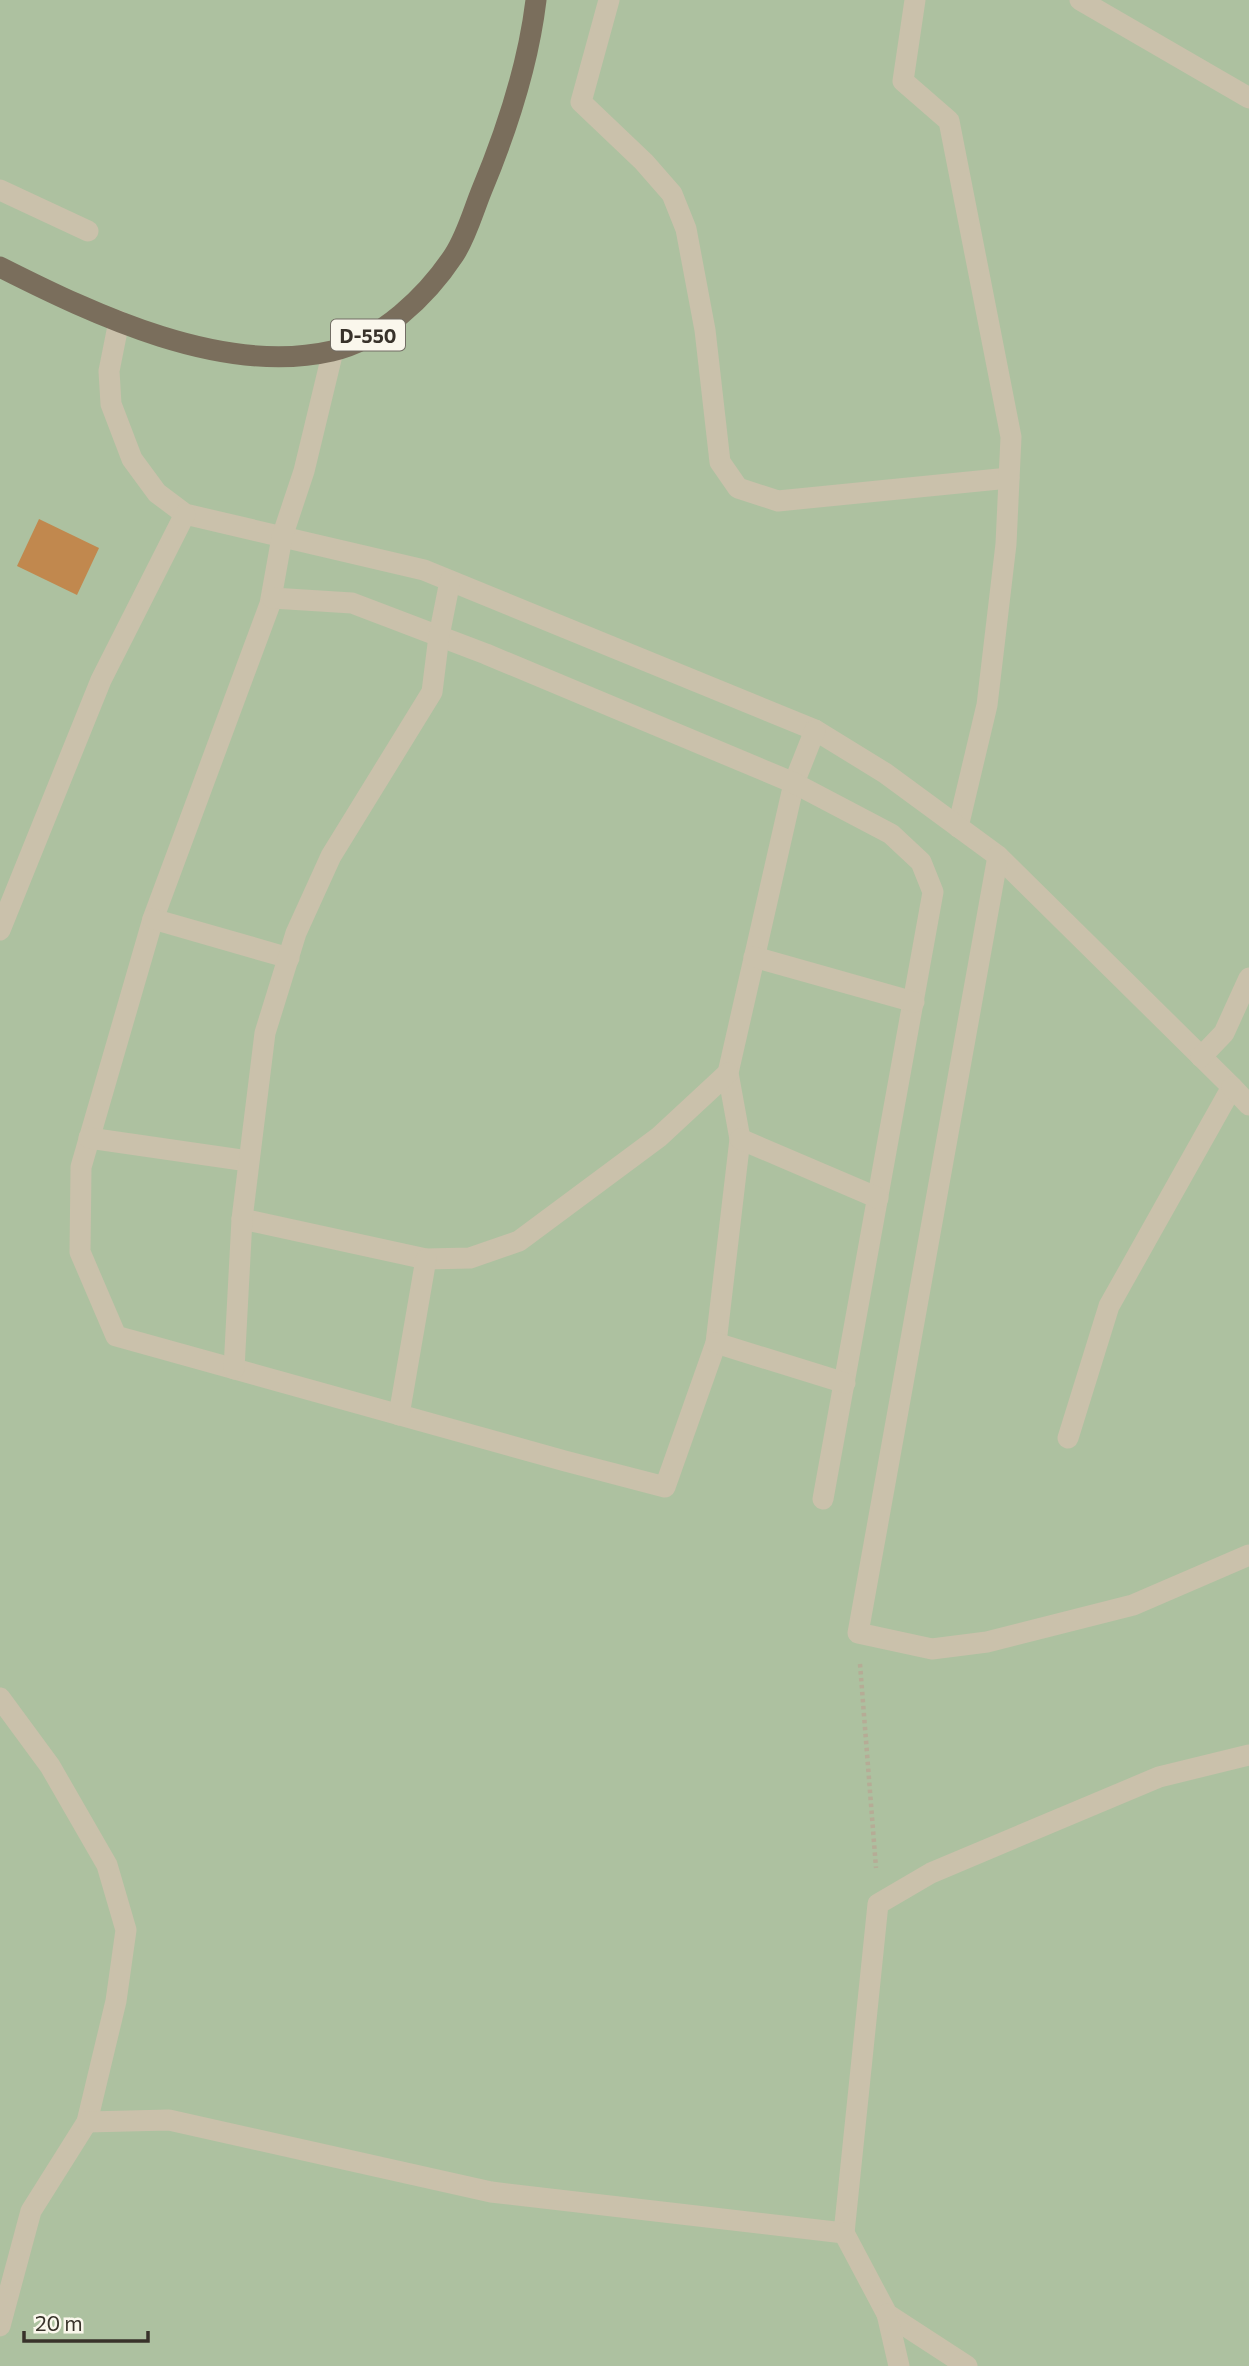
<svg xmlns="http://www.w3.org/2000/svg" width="1249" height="2366" font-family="Commissioner,sans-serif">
	<rect width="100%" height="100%" fill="#f2eedf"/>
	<rect fill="#adc1a0" x="0" y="0" width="1249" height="2366"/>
	<polygon fill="#c1884e" points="39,519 99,548 77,595 17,566"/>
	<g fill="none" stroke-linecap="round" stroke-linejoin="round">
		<polyline stroke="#b6ac96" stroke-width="4.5" stroke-dasharray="3.5 3.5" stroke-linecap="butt" points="860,1664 876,1868"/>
		<g stroke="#cac1ab" stroke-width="21">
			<polyline points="609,0 581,102 644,162 672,194 686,229 705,330 720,462 738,488 778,501 1009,478"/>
			<polyline points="915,0 903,81 949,121 1011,437 1006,544 987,705 958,827"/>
			<polyline points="1080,0 1249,98"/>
			<polyline points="0,190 88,231"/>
			<polyline points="119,321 109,371 111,404 132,459 157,493 185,514 424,570 815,730 885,773 998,856 1232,1087 1109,1306 1068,1438"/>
			<polyline points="333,351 304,471 282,537 270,604 153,919 81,1167 80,1252 116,1336 565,1461 665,1487 716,1343 740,1139 728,1073 794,783 815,730"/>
			<polyline points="272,598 352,603 486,654 794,783 891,834 921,862 933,892 823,1499"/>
			<polyline points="998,856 858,1633 932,1649 987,1642 1133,1605 1249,1555"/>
			<polyline points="153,919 289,958"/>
			<polyline points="0,930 101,680 185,514"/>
			<polyline points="754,957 914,1002"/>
			<polyline points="1201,1057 1224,1033 1249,978"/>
			<polyline points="1232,1087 1249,1105"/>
			<polyline points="89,1138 248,1161"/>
			<polyline points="740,1139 878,1198"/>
			<polyline points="242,1219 426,1259 470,1258 519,1241 659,1137 728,1073"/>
			<polyline points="716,1343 845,1383"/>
			<polyline points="234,1369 242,1219 265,1033 296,933 331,856 432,692 439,636 450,581"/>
			<polyline points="399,1415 426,1259"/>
			<polyline points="0,1698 50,1766 107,1865 126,1930 116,2001 87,2122 31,2211 0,2326"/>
			<polyline points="87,2122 169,2120 491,2192 844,2233 878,1904 931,1873 1159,1777 1249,1755"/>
			<polyline points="844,2233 887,2314 967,2366"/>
			<polyline points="887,2314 899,2366"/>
		</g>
		<path stroke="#7a6e5c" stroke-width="21" d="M0,267C95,315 223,376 332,351C381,340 427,296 454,255C466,237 473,212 481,192C507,130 528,67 536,0"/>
	</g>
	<g text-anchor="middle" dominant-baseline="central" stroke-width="5" stroke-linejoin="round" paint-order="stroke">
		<rect fill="#faf7ec" stroke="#726d64" stroke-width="2" x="331" y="319.5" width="74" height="31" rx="5"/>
		<g font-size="19" font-weight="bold" fill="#38322a">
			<text x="368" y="335">D-550</text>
		</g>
	</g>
	<path d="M24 2331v10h124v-10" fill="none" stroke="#38322a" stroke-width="3.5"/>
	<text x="35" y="2331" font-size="21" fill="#38322a" stroke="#faf7ec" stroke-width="5" paint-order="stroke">20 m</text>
</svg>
